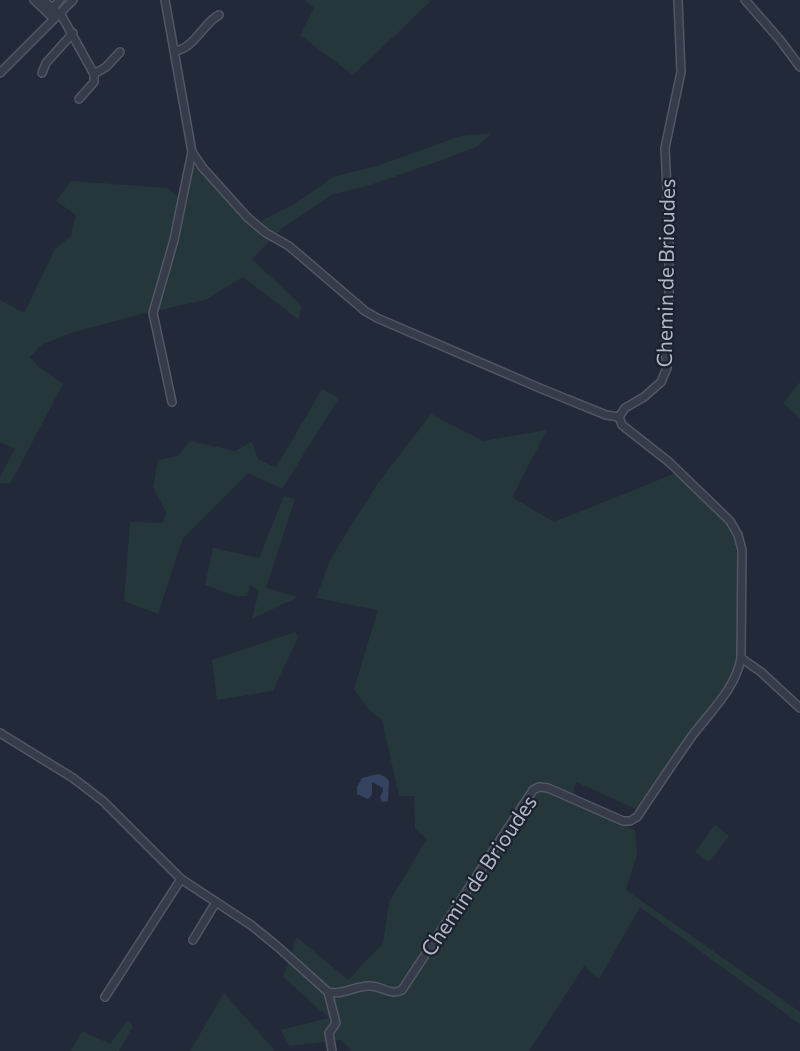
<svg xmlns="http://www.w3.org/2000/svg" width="800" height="1051" font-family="Commissioner,sans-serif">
	<rect width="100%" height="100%" fill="#222a39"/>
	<g fill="#25373b">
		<polygon points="305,0 432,0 353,75 300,35 314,8"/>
		<polygon points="491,133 478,146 442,160 370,185 333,194 282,228 252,259 302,306 298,319 243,277 205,300 141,314 71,333 41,345 30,357 40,368 63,384 10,484 0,483 0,477 15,449 0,442 0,300 24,313 55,249 71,236 76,215 56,201 71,181 168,188 187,204 193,162 252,229 265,219 295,204 333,177 380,165 460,136"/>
		<polygon points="800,382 800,419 783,403"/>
		<polygon points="322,389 339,398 282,489 248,473 183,538 158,614 124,601 130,522 163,523 166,512 153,487 158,460 178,456 190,441 235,451 252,442 258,459 276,468"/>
		<polygon points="431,414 483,441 547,430 512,497 554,522 676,473 728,524 734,537 739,564 737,662 731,679 724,690 694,728 638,810 576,782 574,788 575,803 635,830 637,854 626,890 800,1012 800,1024 640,907 599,979 584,966 529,1051 352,1051 341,1040 289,1046 281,1030 329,1018 283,977 297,937 348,980 383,943 389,902 427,839 415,829 414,796 399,796 382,720 367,708 354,689 378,610 316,598 331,558 378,483"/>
		<polygon points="284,496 295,499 266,588 298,597 252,619 259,591 250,585 247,596 235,596 205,585 213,548 259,558"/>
		<polygon points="295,632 298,637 273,691 217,700 212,660"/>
		<polygon points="715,825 729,836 709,862 695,852"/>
		<polygon points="224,993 275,1051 190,1051"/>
		<polygon points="127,1021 133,1026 119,1051 71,1051 82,1031 110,1044"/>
	</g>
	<polygon fill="#364360" points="378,774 384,776 389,781 388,801 382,802 380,797 383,791 383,788 372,782 372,794 368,799 357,794 357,787 362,778"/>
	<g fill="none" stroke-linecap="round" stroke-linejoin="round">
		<defs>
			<g id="minor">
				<polyline points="34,0 54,19"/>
				<polyline points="43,0 59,14"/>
				<polyline points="165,0 192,152 203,168 248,218 266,233 289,246 365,311 377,318 542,389 606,415 619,417"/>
				<polyline points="745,0 780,40 800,67"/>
				<polyline points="50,11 60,0"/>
				<polyline points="60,13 94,74 94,82 79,99"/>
				<path d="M175,51C194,49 203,23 219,15"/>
				<polyline points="0,73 73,0"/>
				<polyline points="42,73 46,63 73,33"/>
				<polyline points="94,74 106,67 120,52"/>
				<polyline points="172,402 153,313 174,240 192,152"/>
				<polyline points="741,658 761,672 800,708"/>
				<path d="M0,733L73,778L103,801L181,879L251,925L278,947L328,992C342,996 356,985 370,986C382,986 390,996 402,990L533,790L539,787L548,788L623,821H630L637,817C655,790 673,763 692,736C710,712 736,688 741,658L742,550L738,535L730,521L669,462L622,425L619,417L625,408L644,397L661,382L667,368L665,352L669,305V233L665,148L681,72L678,0"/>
				<polyline points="193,940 216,902"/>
				<polyline points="328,992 336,1023 329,1033 332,1051"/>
				<polyline points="105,997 181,879"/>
			</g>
		</defs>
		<use href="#minor" stroke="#515764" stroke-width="10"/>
		<use href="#minor" stroke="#363c49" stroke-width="7"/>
	</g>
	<g text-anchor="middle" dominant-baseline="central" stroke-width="4.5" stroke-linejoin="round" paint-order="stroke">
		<g font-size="21" fill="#b1b7c6" stroke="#1b212e">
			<text transform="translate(665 273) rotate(-89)">Chemin de Brioudes</text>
			<text transform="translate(478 875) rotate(-56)">Chemin de Brioudes</text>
		</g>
	</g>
</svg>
